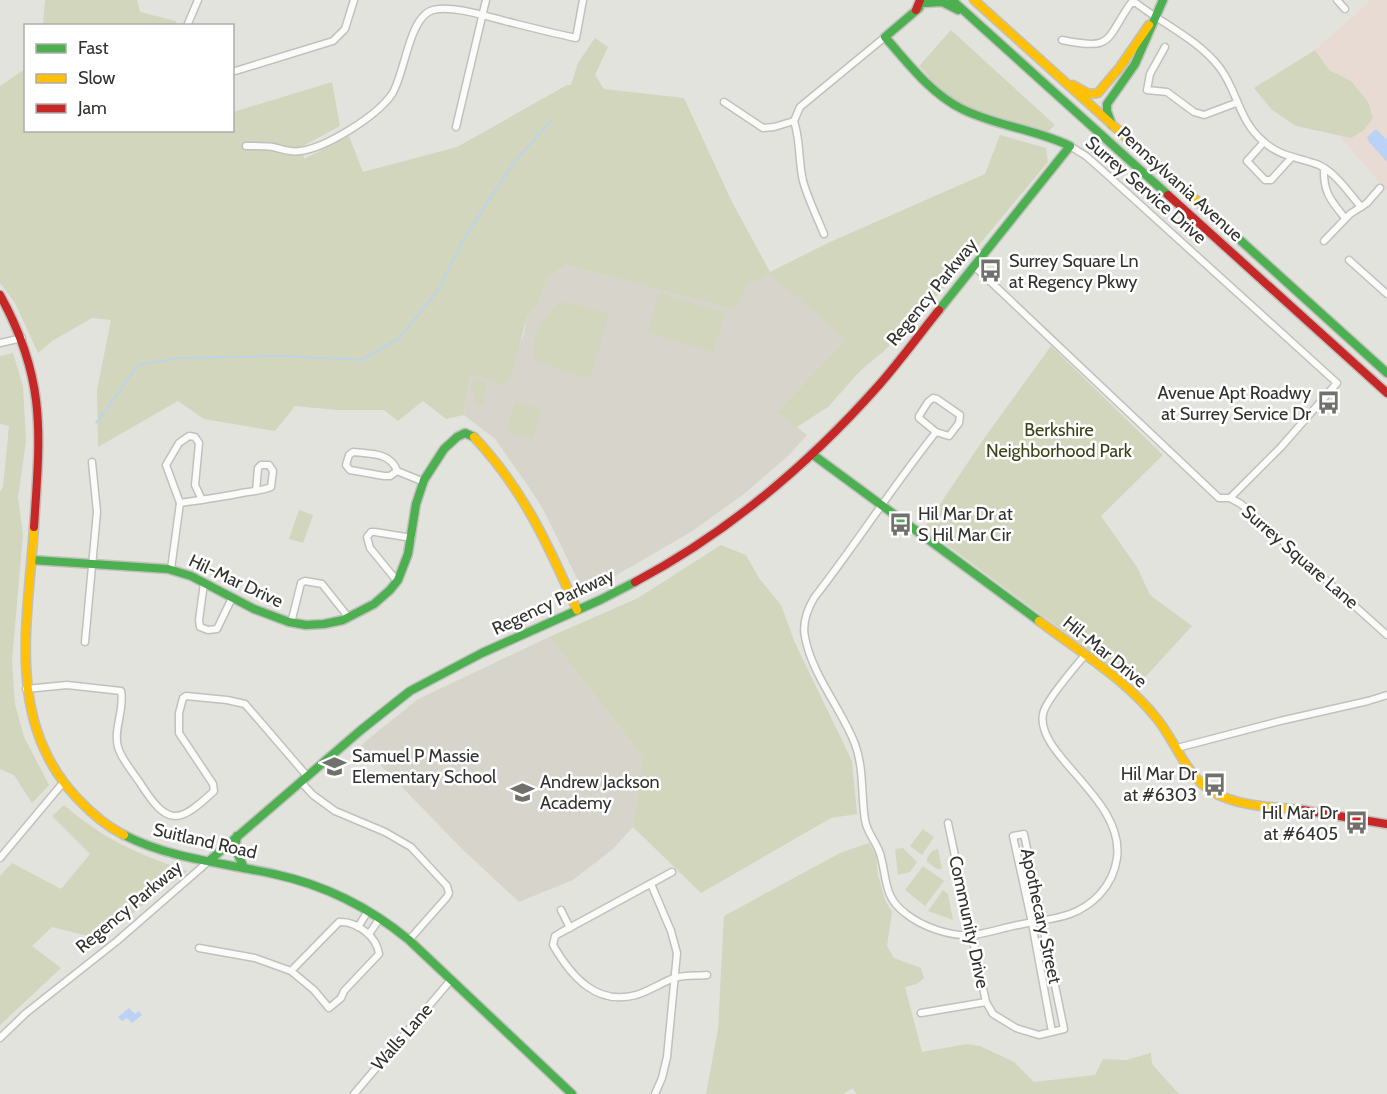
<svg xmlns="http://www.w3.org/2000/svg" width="1387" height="1094" font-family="Cabin,sans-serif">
	<rect width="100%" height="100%" fill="#e3e3de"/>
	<polygon fill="#e8dbd4" points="1371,0 1387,0 1387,191 1338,135 1351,138 1351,81 1329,70 1315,50"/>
	<g fill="#d7d5cb">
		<polygon points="566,265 735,310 749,284 770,272 845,340 777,411 807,435 789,455 744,494 691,532 596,587 583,591 544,511 531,490 495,439 464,415 470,374 502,385 524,334 527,317 538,305 547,278"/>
		<polygon points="549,637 643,757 633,827 613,849 573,880 519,902 463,850 361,745 418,699"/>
	</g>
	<g fill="#d1d6bc">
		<polygon points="45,0 137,0 140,12 176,21 175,26 43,25"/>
		<polygon points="951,30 1055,125 1048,132 968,107 942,92 919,66"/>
		<polygon points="595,38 608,47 595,75 604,89 684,98 731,200 770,272 830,242 985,174 1000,135 1046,148 1048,162 934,299 883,352 861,370 828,407 797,427 776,412 845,340 770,273 749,284 735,310 566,265 547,278 538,305 527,317 510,381 502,385 470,374 464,415 446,419 423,401 398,421 384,410 337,410 295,406 275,431 204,419 178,401 98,447 97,390 111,320 92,318 52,341 38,353 15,303 0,283 0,86 25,69 26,130 232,130 233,112 332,82 340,126 303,146 304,159 349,136 363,172 457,147 567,85 571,85 578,63"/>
		<polygon points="1315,50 1329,70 1351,81 1368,102 1373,118 1364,130 1351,138 1296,126 1272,110 1254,88"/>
		<polygon points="659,293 725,313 713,352 648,332"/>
		<path d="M567,302L609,314L591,375L587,378L534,360C530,339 542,319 557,304Z"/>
		<polygon points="1051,346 1163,455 1101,516 1137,567 1150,595 1192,626 1137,686 924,528 985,437"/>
		<polygon points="13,353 23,386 26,441 18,498 23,534 12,661 15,704 24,737 49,785 32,803 14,775 0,769 0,492 3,487 9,426 0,424 0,356"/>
		<polygon points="476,380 484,381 486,391 483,393 484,405 474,404 475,396 471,391 471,384"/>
		<polygon points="515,401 542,410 533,439 506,431"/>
		<polygon points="299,510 313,515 303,543 289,539"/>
		<polygon points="721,545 746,555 759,578 781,605 795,643 852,761 857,814 831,818 701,893 633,827 643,757 549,637 638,598"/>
		<path d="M64,805C106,841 136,853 187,871L100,939L52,927L32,946L61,968L0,1025V876L12,863L61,889L90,854L52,816Z"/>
		<polygon points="923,829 934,837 922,855 910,846"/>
		<polygon points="869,843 876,855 878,875 885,900 892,912 887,946 894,958 921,968 924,978 917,984 905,987 922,1052 967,1044 980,1046 1014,1062 1034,1082 1095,1075 1103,1059 1126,1060 1151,1053 1152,1064 1179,1094 856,1094 853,1088 843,1094 706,1094 718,1029 724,916 840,853"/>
		<polygon points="903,848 917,862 910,872 898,875 895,849"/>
		<polygon points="938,849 942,869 937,869 927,862 927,858 932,851"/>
		<polygon points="923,866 944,881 925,906 905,890"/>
		<polygon points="943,890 948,894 953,920 928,911"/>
	</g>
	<g fill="#bad2f5">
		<polygon points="1376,129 1387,140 1387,162 1369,142 1367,137"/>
		<polygon points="129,1008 135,1014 139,1011 142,1015 132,1023 127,1018 122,1021 118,1017"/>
	</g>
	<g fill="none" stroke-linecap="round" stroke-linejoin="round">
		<polyline stroke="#bad2f5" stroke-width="1.5" points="96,423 138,365 179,358 282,356 362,360 399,338 437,292 463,240 514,162 551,121"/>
		<defs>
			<g id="street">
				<polyline points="1337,0 1345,9"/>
				<polyline points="187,26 198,0"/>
				<path d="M1062,40C1114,51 1105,40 1131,3H1136C1163,24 1199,40 1220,68C1238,92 1238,120 1264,142C1282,158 1299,157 1319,165C1336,173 1349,193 1361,207"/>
				<polyline points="1165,47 1150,74 1147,90 1167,92 1194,112 1204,115 1236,103"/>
				<polyline points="232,72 333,41 345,29 354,0"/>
				<polyline points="724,102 763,128 774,127 794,121"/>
				<polyline points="456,127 486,0"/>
				<polyline points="1264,142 1247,161 1265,180 1271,180 1291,158"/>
				<path d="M246,146C255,146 264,146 273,147C282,149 291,153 300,151C326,148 377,116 392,94C405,74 409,16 433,10C453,5 485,16 505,21C529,27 552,33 576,38L583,0"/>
				<polyline points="1070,146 1086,156 1103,171 1337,383 1281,447 1230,498"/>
				<path d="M1324,169C1323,192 1331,201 1345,218"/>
				<path d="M824,234C817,217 808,199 803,181C798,160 801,143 794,121L800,107L885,37"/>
				<polyline points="1324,241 1350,214 1367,203 1380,188"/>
				<polyline points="1349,260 1387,294"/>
				<polyline points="974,266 1219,498 1230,498 1241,504 1387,635"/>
				<polyline points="0,343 22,338"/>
				<polygon points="933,398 937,399 960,415 959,423 949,436 936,432 919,418 919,416 928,402"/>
				<path d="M936,432C893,486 856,544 814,598C807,610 802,623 805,637C812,675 841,708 855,744C864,768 861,795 865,820C867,834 878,843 881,857C887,880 884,897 905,913C922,927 951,937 973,935C988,933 1003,928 1018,925C1049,918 1076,920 1100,894C1110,883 1115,872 1117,858C1125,799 1035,755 1043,714C1045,701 1075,667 1085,655"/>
				<path d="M353,452C369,454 391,452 397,471L390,476H384L350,470L346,465L349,455Z"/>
				<polyline points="397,471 424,482"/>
				<path d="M180,503C201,500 222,497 242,493C252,491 262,491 271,487L273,471L269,465H261L258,468L256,491"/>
				<polyline points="171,569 180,503 166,465 179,443 189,436 195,437 199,443 195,485 202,500"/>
				<polyline points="397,581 370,548 367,537 371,532 375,532 412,538"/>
				<polyline points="204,583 199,620 200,627 208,630 217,629 232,598"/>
				<polyline points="291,623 301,583 305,581 322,584 349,618"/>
				<polyline points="85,642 97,512 92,462"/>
				<path d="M26,689L67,685L121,691C125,709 113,729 118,747C121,759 133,772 140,783C167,825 177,826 214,791L213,784L179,733V713L183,698L186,696L227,700L245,704L307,776"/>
				<polyline points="1177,748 1280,721 1368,701 1387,695"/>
				<polyline points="301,782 313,795 335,811 385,832 411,847 447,886 449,893 447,897 409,940"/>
				<polyline points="948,823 986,1002 993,1014 1016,1028 1039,1035 1064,1029 1024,834 1013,836 1032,923 1052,1032"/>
				<polyline points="0,858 62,784"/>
				<path d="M672,872L560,933L555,936L553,945C571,976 596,1006 636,995C649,991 661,983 674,978C684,975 696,976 707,975"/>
				<polyline points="651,884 671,931 677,953 667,1057 662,1078 655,1094"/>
				<polyline points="561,910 570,928"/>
				<polyline points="358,927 368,911"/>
				<polyline points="369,934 380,918"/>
				<path d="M199,948L255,958L291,971L339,922C357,921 377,937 379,954L344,991L341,998L329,1008L314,990L291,971"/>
				<polyline points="921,1013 986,1002"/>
				<polyline points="0,1038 26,1013 117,941 209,861"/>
				<polyline points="354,1094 450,981"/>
			</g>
			<g id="fast">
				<polyline points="952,0 1168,195"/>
				<polyline points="924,3 942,2 958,10"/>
				<path d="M919,8L885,37C908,63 930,93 962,109C996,126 1035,129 1070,146L939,310"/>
				<polyline points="1112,125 1107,111 1107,104 1135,64 1163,0"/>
				<polyline points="1208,211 1387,373"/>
				<polyline points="812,454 1039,621"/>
				<polyline points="32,560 168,569 191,576 254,609 289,622 306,625 324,624 343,620 374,604 390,590 398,580 408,554 416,504 424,480 444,449 457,437 465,433 474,437"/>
				<path d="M124,835C171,859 224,863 274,874C325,885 369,907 409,940L572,1094"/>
				<polyline points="237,836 235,848 244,868"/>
				<polyline points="209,861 361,730 410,691 482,653 600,600 635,582"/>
			</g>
			<g id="slow">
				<polyline points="974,0 1208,211"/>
				<polyline points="1073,85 1089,94 1098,93 1120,67 1149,25"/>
				<path d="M474,437C523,489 549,546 577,610"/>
				<path d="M34,527C28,622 5,722 77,798C91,813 106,826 124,835"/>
				<path d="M1039,621C1079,651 1127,680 1158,720C1176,743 1187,777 1213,792C1239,807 1274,807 1303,810"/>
			</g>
			<g id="jam">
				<polyline points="916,10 920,0"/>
				<polyline points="1168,195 1387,393"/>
				<path d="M0,295C47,380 40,434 34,527"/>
				<path d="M635,582C727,533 810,463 879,385C900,361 919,335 939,310"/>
				<polyline points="1303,810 1387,824"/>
			</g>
		</defs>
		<use href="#street" stroke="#c0c0bd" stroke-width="9"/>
		<use href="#fast" stroke="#c0c0bd" stroke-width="11"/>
		<use href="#slow" stroke="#c0c0bd" stroke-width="11"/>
		<use href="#jam" stroke="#c0c0bd" stroke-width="11"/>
		<use href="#street" stroke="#fbfbfa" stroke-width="6"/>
		<use href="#fast" stroke="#4caf50" stroke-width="8"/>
		<use href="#slow" stroke="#ffc107" stroke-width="8"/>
		<use href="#jam" stroke="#c62828" stroke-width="8"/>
	</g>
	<defs>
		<symbol id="bus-bare" viewBox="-9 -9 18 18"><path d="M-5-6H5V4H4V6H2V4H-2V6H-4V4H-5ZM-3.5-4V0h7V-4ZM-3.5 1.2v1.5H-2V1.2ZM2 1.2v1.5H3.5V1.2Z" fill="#71706d" stroke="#fff" stroke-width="2.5" paint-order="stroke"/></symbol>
		<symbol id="school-bare" viewBox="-9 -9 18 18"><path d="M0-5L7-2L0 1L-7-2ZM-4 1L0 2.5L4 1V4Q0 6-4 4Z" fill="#71706d" stroke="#fff" stroke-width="2.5" paint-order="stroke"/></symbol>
	</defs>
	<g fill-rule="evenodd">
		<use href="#bus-bare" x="974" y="254" width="33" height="33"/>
		<use href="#bus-bare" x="1312" y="386" width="33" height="33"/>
		<use href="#bus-bare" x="884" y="508" width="33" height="33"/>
		<use href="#school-bare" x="318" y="750" width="33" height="33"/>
		<use href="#bus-bare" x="1198" y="768" width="33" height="33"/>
		<use href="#school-bare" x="506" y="776" width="33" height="33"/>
		<use href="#bus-bare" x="1340" y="806" width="33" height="33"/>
	</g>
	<g text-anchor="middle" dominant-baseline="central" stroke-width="5" stroke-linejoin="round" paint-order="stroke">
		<g font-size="18" fill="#333230" stroke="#fff">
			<text transform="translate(1180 184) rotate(42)">Pennsylvania Avenue</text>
			<text transform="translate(1146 190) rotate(41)">Surrey Service Drive</text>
			<text transform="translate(932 292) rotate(-51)">Regency Parkway</text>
			<text transform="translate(1300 557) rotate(41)">Surrey Square Lane</text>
			<text transform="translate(236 581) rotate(25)">Hil-Mar Drive</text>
			<text transform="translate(553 602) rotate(-25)">Regency Parkway</text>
			<text transform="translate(1105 652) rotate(39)">Hil-Mar Drive</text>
			<text transform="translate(205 841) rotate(13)">Suitland Road</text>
			<text transform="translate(129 907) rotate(-40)">Regency Parkway</text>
			<text transform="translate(1041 916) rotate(78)">Apothecary Street</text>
			<text transform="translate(969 922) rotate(78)">Community Drive</text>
			<text transform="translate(402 1037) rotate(-49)">Walls Lane</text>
		</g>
		<g font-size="18" fill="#333230" stroke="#fff" text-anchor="start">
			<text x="1009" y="261">Surrey Square Ln<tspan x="1009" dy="21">at Regency Pkwy</tspan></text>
			<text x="1311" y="393" text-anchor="end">Avenue Apt Roadwy<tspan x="1311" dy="21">at Surrey Service Dr</tspan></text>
			<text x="918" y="514">Hil Mar Dr at<tspan x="918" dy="21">S Hil Mar Cir</tspan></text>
			<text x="352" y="756">Samuel P Massie<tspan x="352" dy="21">Elementary School</tspan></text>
			<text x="1197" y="774" text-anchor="end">Hil Mar Dr<tspan x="1197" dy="21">at #6303</tspan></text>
			<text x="540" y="782">Andrew Jackson<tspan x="540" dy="21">Academy</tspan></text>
			<text x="1338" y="813" text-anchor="end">Hil Mar Dr<tspan x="1338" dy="21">at #6405</tspan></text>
		</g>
		<g font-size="18" fill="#3b4316" stroke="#fff">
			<text x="1059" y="430">Berkshire<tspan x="1059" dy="21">Neighborhood Park</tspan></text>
		</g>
	</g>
	<rect x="24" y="24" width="210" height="108" fill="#ffffff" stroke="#adadac" stroke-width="1.5"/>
	<rect x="36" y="44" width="30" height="9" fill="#4caf50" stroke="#adadac" stroke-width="1.5"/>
	<text x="78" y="54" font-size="18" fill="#333230">Fast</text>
	<rect x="36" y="74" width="30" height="9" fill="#ffc107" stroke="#adadac" stroke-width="1.5"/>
	<text x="78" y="84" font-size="18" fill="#333230">Slow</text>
	<rect x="36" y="104" width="30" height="9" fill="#c62828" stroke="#adadac" stroke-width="1.5"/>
	<text x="78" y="114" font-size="18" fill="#333230">Jam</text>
</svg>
